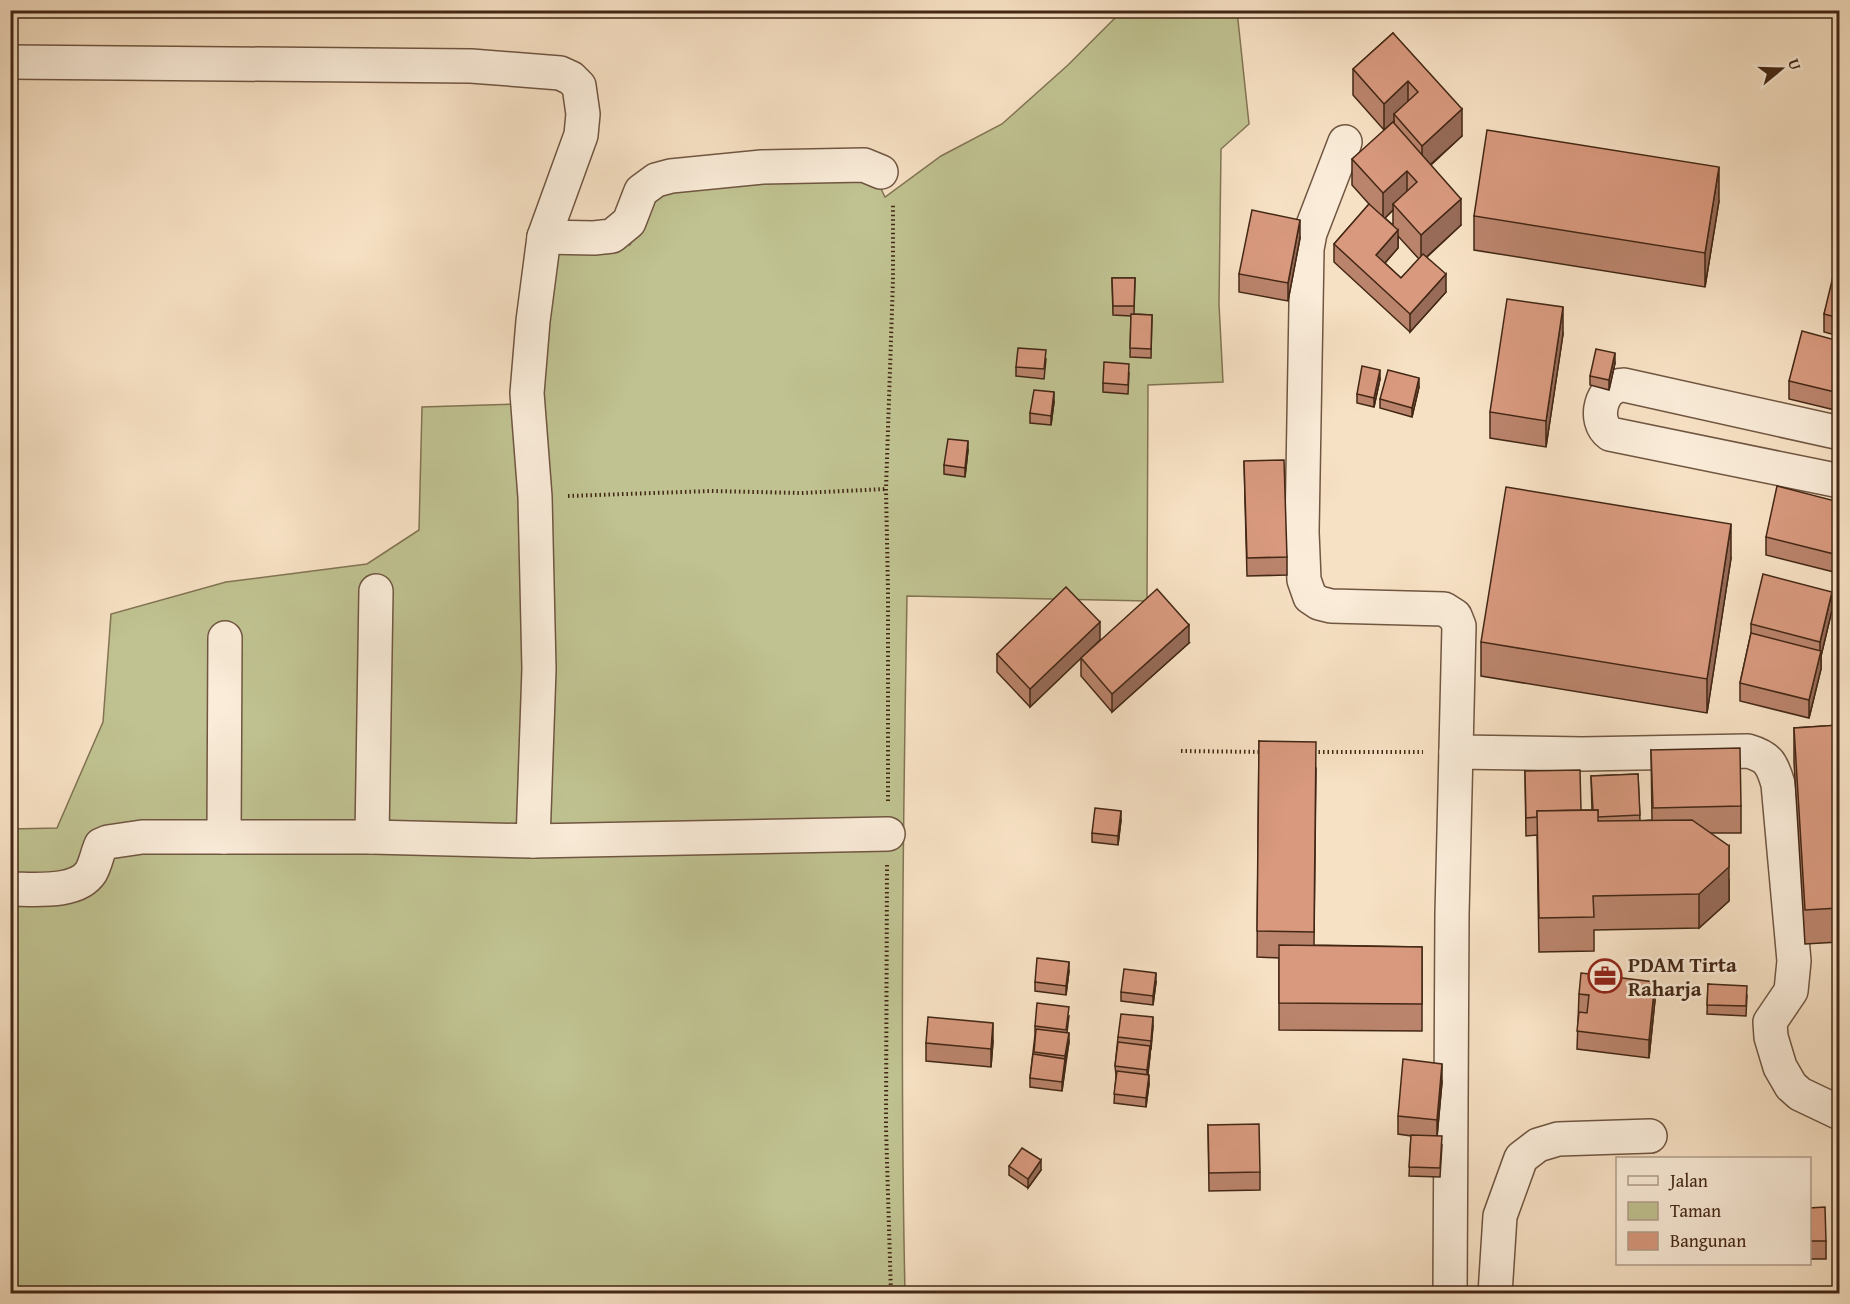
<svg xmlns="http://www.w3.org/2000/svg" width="1850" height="1304" font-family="'Gentium Book Plus',serif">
	<rect width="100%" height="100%" fill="#f7e1c4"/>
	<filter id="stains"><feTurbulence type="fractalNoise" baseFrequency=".00333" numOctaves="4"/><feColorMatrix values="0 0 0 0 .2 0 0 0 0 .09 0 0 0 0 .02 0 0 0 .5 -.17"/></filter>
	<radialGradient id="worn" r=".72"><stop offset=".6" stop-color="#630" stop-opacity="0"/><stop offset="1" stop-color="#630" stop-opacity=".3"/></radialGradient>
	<path fill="#c0c291" stroke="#827453" stroke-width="1.5" d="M1122,11H1237L1249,124L1221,149L1219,304L1223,382L1148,385L1147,601L907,596C903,829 900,1061 905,1293H11L10,829L57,828L103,722L111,614L226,582L367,564L419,530L422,407L514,404L532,242L630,245L653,190L875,176L885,197L941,156L1002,124L1068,65Z"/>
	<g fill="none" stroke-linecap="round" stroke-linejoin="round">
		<defs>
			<g id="minor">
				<polyline points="10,62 471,66 560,73 571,78 579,86 583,114 581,135 544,237 533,321 527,393 535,497 539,669 533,841"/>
				<polyline points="1345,142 1310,233 1307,249 1302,532 1304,580 1310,597 1319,603 1331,606 1444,609 1455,616 1459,626 1452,914 1450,1294"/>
				<polyline points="544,237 594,238 612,236 629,222 641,191 656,180 671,176 762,167 864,165 881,172"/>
				<path d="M1840,433L1624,385C1601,385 1592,421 1610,434L1840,481"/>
				<path d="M1456,752L1582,754L1748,751C1769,757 1772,764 1778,784L1794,961L1791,991L1770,1022L1771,1037L1780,1067L1791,1086L1800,1094L1840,1113"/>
				<polyline points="224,837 225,638"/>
				<polyline points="372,837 376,591"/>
				<path d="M10,889C34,889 77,894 91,872C96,863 97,854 101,845L108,842L142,837H372L533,841L888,834"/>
				<polyline points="1495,1294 1500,1216 1521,1158 1538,1145 1558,1139 1650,1136"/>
			</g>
		</defs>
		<use href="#minor" stroke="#705641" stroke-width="36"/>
		<g stroke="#432715" stroke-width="4" stroke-dasharray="1.5 3" stroke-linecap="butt">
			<polyline points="568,496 711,491 801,493 886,489"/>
			<polyline points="1181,751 1264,752"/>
			<polyline points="1314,752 1423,752"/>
			<polyline points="888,801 888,591 886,489 893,280 893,203"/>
			<polyline points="887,865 886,1128 891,1294"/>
		</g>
		<use href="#minor" stroke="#faecd9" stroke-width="33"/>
	</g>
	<g fill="#ba846c" stroke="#432715" stroke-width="1.5" fill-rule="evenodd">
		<path d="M1393,33L1462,136L1431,165L1461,225L1427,257L1446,292L1410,332L1334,262V244L1369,204L1352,185V159L1394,124V121L1384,130L1353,95V69ZM1393,210V225L1385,218ZM1398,236L1419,259L1401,278L1385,263L1398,248Z"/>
		<polygon points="1719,201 1705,287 1474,250 1474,216"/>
		<polygon points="1300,238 1288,301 1239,292 1239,274"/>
		<polygon points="1839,265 1839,336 1824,332 1824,314"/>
		<polygon points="1112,278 1135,278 1134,314 1152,315 1151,358 1130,357 1131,316 1113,315"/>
		<polygon points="1563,334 1546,447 1490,438 1490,412"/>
		<polygon points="1839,341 1839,411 1789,399 1789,381"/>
		<polygon points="1046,359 1044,379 1016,376 1016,367"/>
		<polygon points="1615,363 1609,390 1590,385 1590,376"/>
		<polygon points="1129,373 1128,394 1103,392 1103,383"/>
		<polygon points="1380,379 1374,407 1357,403 1357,394"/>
		<polygon points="1419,387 1412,417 1380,408 1380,399"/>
		<polygon points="1054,402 1051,425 1030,423 1030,413"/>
		<polygon points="968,450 965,477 944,474 944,465"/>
		<polygon points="1244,461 1287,557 1287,575 1247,576"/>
		<polygon points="1839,502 1834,572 1766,555 1766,537"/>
		<polygon points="1731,558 1707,713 1481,676 1481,642"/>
		<polygon points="1832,610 1821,656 1821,669 1809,718 1740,701 1740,683 1751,633 1751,624"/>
		<polygon points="1100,640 1189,643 1112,712 1081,676 1081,658 1030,707 997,672 997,654"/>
		<polygon points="1839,725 1839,942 1805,944 1794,762 1794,728"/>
		<polygon points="1259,741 1316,768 1314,945 1422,947 1422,1031 1279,1030 1279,958 1257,957"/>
		<polygon points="1651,750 1741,806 1741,833 1711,833 1729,880 1729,901 1699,928 1594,930 1594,951 1539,952 1537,835 1526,836 1525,771 1581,810 1592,810 1591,776 1638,774 1640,821 1652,820"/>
		<polygon points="1121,820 1118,845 1092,842 1092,833"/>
		<polygon points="1069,971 1066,995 1035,991 1035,982"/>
		<polygon points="1156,982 1153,1005 1121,1001 1121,992"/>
		<polygon points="1708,984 1747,995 1746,1016 1707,1014"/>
		<polygon points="1579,994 1655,1000 1649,1058 1577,1049"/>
		<polygon points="1069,1016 1067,1033 1069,1042 1062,1091 1030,1087 1030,1078 1035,1035 1035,1026"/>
		<polygon points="1153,1026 1148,1075 1149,1084 1146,1107 1114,1103 1116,1075 1115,1066 1118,1037"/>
		<polygon points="993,1041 991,1067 926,1061 926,1043"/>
		<polygon points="1442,1082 1437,1136 1442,1145 1440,1177 1409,1176 1411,1136 1398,1134 1398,1116"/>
		<polygon points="1208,1125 1260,1172 1260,1190 1209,1191"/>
		<polygon points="1009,1166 1041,1170 1028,1188 1009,1175"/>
		<polygon points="1809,1208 1826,1241 1826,1259 1809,1259"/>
	</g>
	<g fill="#976b58" stroke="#432715" stroke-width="1.5">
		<polygon points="1408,81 1408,107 1394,114 1394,121 1384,130 1384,104"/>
		<polygon points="1462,109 1462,136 1422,172 1422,146"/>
		<polygon points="1719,167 1719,201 1705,287 1705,253"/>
		<polygon points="1407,171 1407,197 1393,204 1393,210 1383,220 1383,193"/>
		<polygon points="1461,199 1461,225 1421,262 1421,235"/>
		<polygon points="1300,220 1300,238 1288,301 1288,283"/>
		<polygon points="1398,230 1398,248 1376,273 1376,255"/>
		<polygon points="1446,274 1446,292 1410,332 1410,314"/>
		<polygon points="1563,307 1563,334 1546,447 1546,421"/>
		<polygon points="1615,353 1615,363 1609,390 1609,380"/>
		<polygon points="1380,370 1380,379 1374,407 1374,398"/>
		<polygon points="1419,378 1419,387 1412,417 1412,408"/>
		<polygon points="1054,392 1054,402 1051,425 1051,416"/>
		<polygon points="968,441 968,450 965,477 965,468"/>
		<polygon points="1731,524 1731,558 1707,713 1707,679"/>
		<polygon points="1839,533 1839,551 1834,572 1834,554"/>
		<polygon points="1832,592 1832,610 1821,656 1821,669 1809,718 1809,700 1820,654 1820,642"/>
		<polygon points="1100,622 1100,640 1030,707 1030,689"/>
		<polygon points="1189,625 1189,643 1112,712 1112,694"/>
		<polygon points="1121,811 1121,820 1118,845 1118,836"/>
		<polygon points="1729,846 1729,901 1699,928 1699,894"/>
		<polygon points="1069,962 1069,971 1066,995 1066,986"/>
		<polygon points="1156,973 1156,982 1153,1005 1153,996"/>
		<polygon points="1655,982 1655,1000 1649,1058 1649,1040"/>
		<polygon points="1153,1017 1153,1026 1151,1050 1151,1041"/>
		<polygon points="993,1023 993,1041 991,1067 991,1049"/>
		<polygon points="1069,1033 1069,1042 1065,1065 1065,1056"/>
		<polygon points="1150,1046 1150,1055 1147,1079 1147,1070"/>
		<polygon points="1065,1059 1065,1068 1062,1091 1062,1082"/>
		<polygon points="1442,1064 1442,1082 1437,1138 1437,1120"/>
		<polygon points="1149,1075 1149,1084 1146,1107 1146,1098"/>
		<polygon points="1041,1160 1041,1170 1028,1188 1028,1179"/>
	</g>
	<g fill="#d8997e" stroke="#432715" stroke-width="1.5">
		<polygon points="1393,33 1462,109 1422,146 1394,114 1418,92 1408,81 1384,104 1353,69"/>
		<polygon points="1393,122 1461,199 1421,235 1393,204 1417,182 1407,171 1383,193 1352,159"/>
		<polygon points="1487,130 1719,167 1705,253 1474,216"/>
		<polygon points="1369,204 1398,230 1376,255 1401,278 1423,254 1446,274 1410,314 1334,244"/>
		<polygon points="1252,210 1300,220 1288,283 1239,274"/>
		<polygon points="1836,264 1839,265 1839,318 1824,314"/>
		<polygon points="1112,278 1135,278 1134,306 1113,306"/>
		<polygon points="1507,299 1563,307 1546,421 1490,412"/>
		<polygon points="1131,314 1152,315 1151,349 1130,348"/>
		<polygon points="1802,331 1839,341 1839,393 1789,381"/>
		<polygon points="1018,348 1046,350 1044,369 1016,367"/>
		<polygon points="1596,349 1615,353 1609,380 1590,376"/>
		<polygon points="1104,362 1129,364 1128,385 1103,383"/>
		<polygon points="1362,366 1380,370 1374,398 1357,394"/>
		<polygon points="1388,370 1419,378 1412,408 1380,399"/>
		<polygon points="1034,390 1054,392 1051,416 1030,413"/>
		<polygon points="948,439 968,441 965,468 944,465"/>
		<polygon points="1284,460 1287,557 1247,558 1244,461"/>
		<polygon points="1777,486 1839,502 1839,533 1834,554 1766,537"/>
		<polygon points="1506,487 1731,524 1707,679 1481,642"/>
		<polygon points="1763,574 1832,592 1820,642 1751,624"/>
		<polygon points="1066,587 1100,622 1030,689 997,654"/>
		<polygon points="1157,589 1189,625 1112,694 1081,658"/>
		<polygon points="1751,633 1821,651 1809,700 1740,683"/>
		<polygon points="1839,725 1839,908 1805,910 1794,728"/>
		<polygon points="1259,741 1316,742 1314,932 1257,931"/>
		<polygon points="1740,748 1741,806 1653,808 1651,750"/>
		<polygon points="1580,770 1581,810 1537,811 1537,817 1526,818 1525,771"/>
		<polygon points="1638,774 1640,815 1598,817 1598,810 1593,810 1591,776"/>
		<polygon points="1095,808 1121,811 1118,836 1092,833"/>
		<polygon points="1598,810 1598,821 1692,820 1729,846 1729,867 1699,894 1593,896 1594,917 1539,918 1537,811"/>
		<polygon points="1279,945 1422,947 1422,1004 1279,1003"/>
		<polygon points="1037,958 1069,962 1066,986 1035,982"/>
		<polygon points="1124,969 1156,973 1153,996 1121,992"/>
		<polygon points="1581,973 1655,982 1649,1040 1577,1031 1579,1012 1587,1013 1589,995 1579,994"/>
		<polygon points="1708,984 1747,986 1746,1006 1707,1005"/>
		<polygon points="1037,1003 1069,1007 1066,1030 1035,1026"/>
		<polygon points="1121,1014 1153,1017 1151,1041 1118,1037"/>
		<polygon points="928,1017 993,1023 991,1049 926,1043"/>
		<polygon points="1036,1029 1069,1033 1065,1056 1034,1052"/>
		<polygon points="1118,1042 1150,1046 1147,1070 1115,1066"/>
		<polygon points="1033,1054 1065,1059 1062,1082 1030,1078"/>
		<polygon points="1403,1059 1442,1064 1437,1120 1398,1116"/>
		<polygon points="1117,1071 1149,1075 1146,1098 1114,1094"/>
		<polygon points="1259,1124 1260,1172 1209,1173 1208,1125"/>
		<polygon points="1411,1135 1442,1136 1440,1168 1409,1167"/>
		<polygon points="1022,1148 1041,1160 1028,1179 1009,1166"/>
		<polygon points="1825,1207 1826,1241 1809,1241 1809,1208"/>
	</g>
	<defs>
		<symbol id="office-ring" viewBox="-11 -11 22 22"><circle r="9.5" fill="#faecd9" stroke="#8f2418" stroke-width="1.5"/><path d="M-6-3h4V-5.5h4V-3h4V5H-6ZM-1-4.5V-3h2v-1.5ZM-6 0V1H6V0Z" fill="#8f2418"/></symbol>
	</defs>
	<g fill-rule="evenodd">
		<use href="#office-ring" x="1586" y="957" width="38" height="38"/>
	</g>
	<g text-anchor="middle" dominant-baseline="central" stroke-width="5" stroke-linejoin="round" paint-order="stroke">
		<g font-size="21" font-weight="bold" fill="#432715" stroke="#faecd9" text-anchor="start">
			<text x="1628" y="964">PDAM Tirta<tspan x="1628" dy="24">Raharja</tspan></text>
		</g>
	</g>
	<rect width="1850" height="1304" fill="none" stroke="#f7e1c4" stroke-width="36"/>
	<rect x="12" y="12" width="1826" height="1280" fill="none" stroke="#432715" stroke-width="3"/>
	<rect x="18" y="18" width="1814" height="1268" fill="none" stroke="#432715" stroke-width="1.5"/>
	<rect x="1616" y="1157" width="195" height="108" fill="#faecd9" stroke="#b19d8b" stroke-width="1.5"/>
	<rect x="1628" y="1176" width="30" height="9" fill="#faecd9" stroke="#b19d8b" stroke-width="1.5"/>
	<text x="1670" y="1187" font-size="18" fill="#432715">Jalan</text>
	<rect x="1628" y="1202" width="30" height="18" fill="#c0c291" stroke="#b19d8b" stroke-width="1.5"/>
	<text x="1670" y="1217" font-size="18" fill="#432715">Taman</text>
	<rect x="1628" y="1232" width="30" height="18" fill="#d8997e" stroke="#b19d8b" stroke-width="1.5"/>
	<text x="1670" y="1247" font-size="18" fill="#432715">Bangunan</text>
	<g transform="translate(1781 69) rotate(71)" stroke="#faecd9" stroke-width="4.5" paint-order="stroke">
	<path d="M0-4.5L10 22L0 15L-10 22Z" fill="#432715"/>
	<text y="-9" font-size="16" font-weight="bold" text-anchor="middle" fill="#432715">U</text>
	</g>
	<rect width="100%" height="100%" filter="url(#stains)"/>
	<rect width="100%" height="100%" fill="url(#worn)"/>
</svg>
